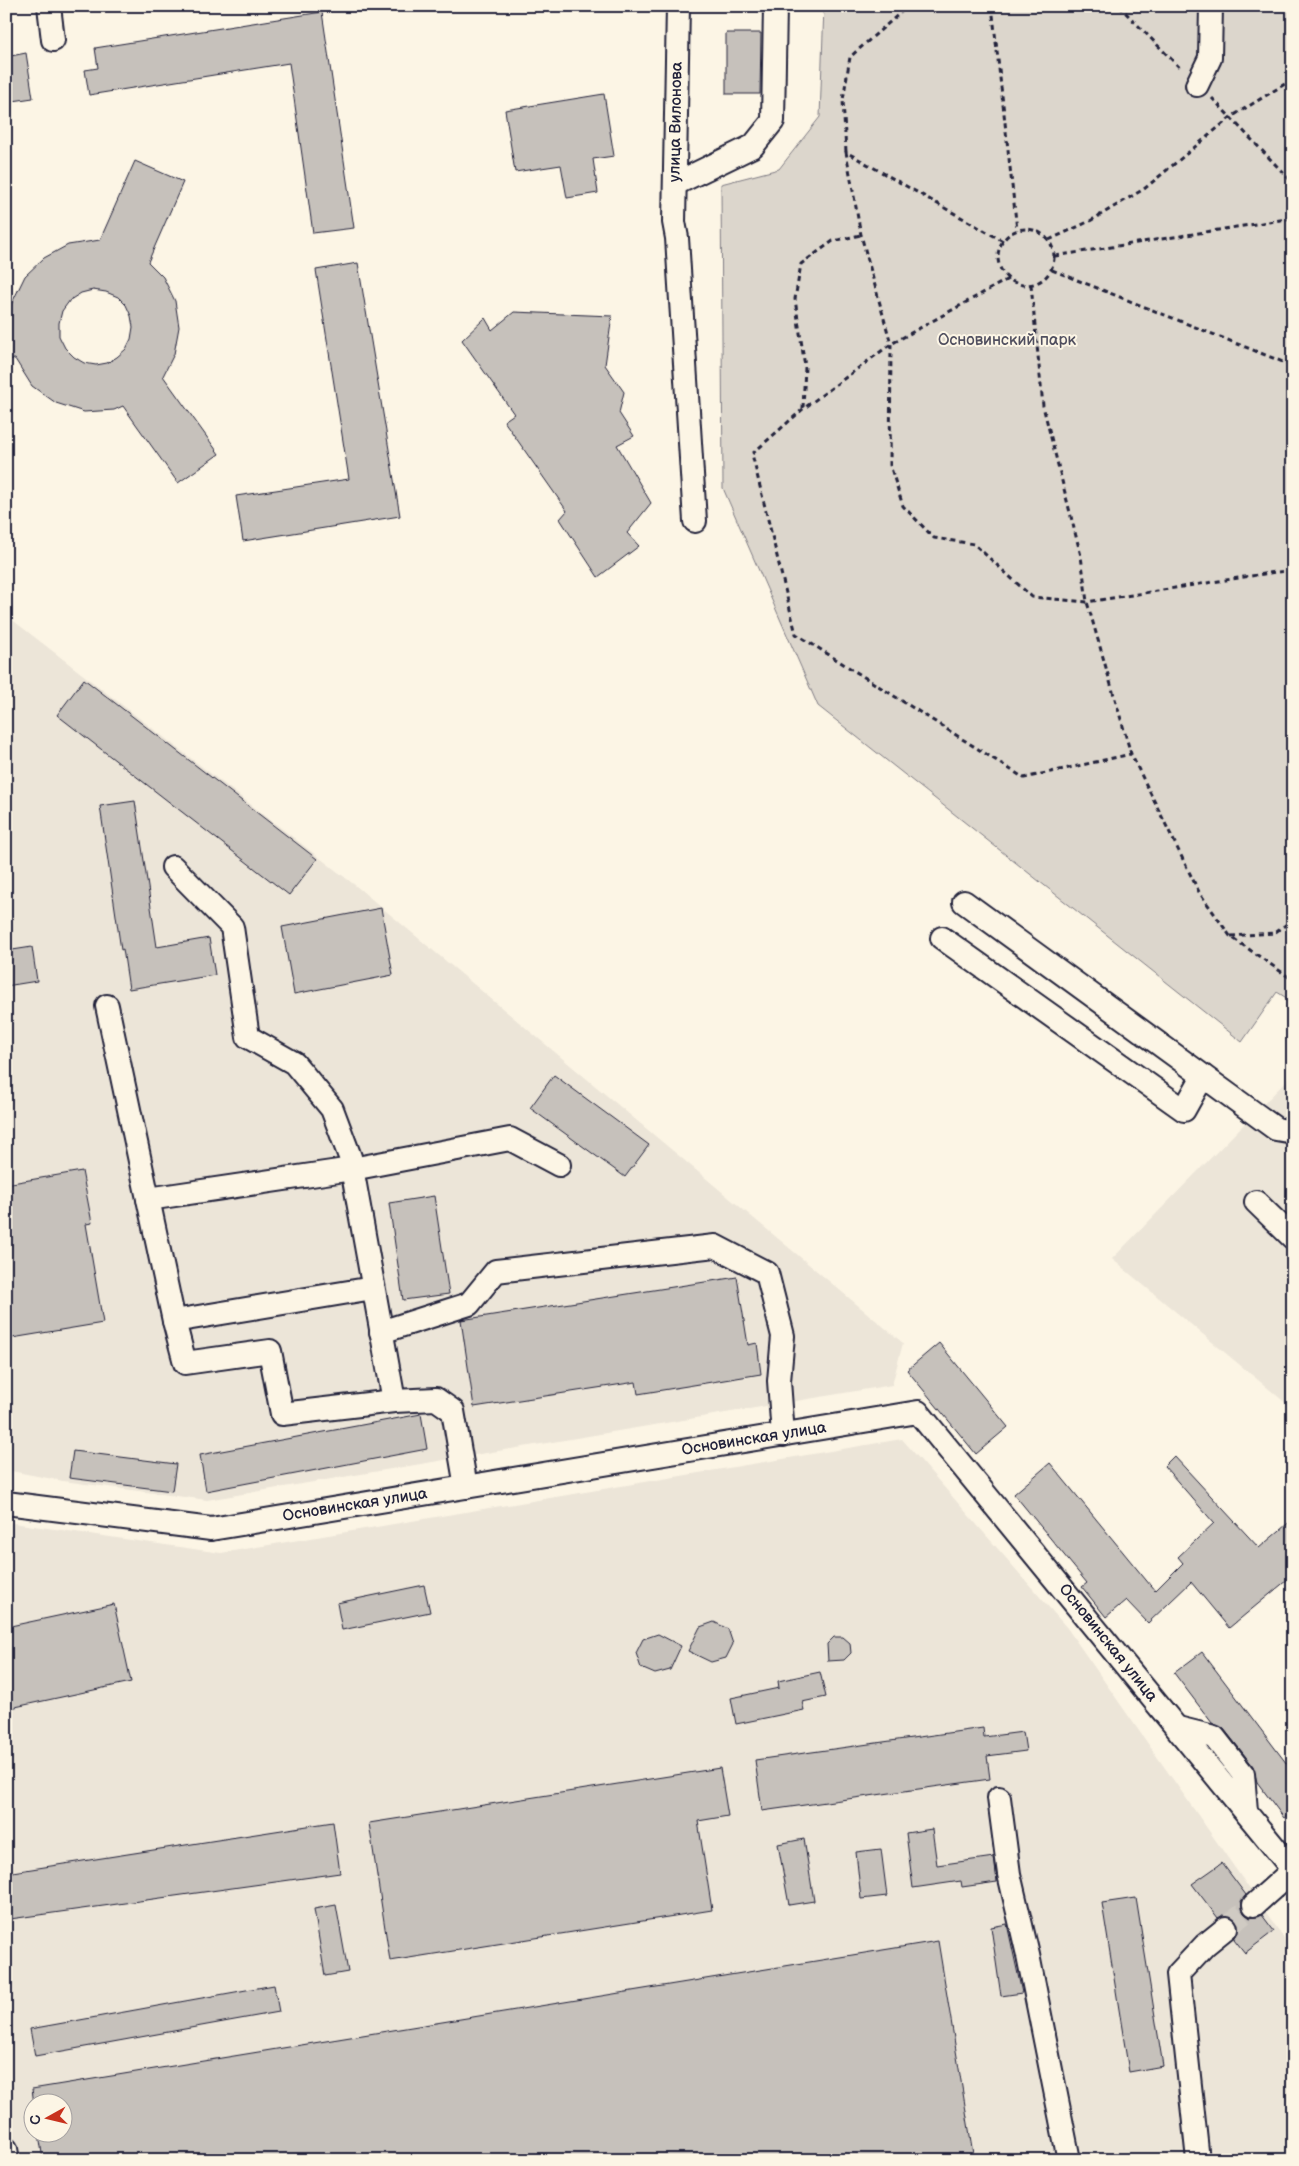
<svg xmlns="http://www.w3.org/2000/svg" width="1299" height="2166" font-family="'Balsamiq Sans',sans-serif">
	<rect width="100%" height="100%" fill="#fcf5e5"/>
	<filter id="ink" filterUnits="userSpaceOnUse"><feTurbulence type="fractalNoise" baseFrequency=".02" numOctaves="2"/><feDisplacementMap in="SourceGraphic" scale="10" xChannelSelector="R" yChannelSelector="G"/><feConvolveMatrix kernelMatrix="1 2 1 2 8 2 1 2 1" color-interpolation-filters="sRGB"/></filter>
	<g filter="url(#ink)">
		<g fill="#ece5d8" fill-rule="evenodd">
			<polygon points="6,615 356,886 903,1343 892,1385 207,1500 63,1481 6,1470"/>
			<polygon points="1293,1074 1293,1409 1112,1259"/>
			<path d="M902,1439L1067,1628L1284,1938L1293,1988V2160H6V1522L221,1553ZM32,2104H62V2134H32Z"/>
		</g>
		<polygon fill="#dcd6cc" stroke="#7f7c84" points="824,6 1293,6 1293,1002 1277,992 1242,1042 818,706 723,488 721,184 779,169 820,117"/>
		<g fill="#c6c1bb" stroke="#22223b" fill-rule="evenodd">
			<polygon points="322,12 354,228 313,233 289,63 89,95 85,70 98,68 95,48"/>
			<polygon points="726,33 761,33 760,94 726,94"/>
			<polygon points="26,53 33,98 6,102 6,57"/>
			<polygon points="604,94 614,156 593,159 598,193 567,198 561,165 515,172 505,110"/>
			<path d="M135,161L183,182L148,262L163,277L175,301L179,327L174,354L163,376L219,454L178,483L123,406L114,410L84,412L56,403L32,386L15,359L6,360V310L9,309L25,276L44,258L68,245L100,240ZM93,290L106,292L118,297L126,305L131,316L133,327L131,339L126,349L117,357L107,363L96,365L84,363L74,357L65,348L59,336V323L62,311L70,300L81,293Z"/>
			<polygon points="358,263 400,516 243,541 236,496 349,479 316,270"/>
			<polygon points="514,312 612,316 605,365 624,392 619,413 634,436 617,445 651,503 627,533 639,546 598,577 560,519 567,511 504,421 514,414 462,340 485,318 492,330"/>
			<polygon points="84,679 317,859 289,895 57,715"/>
			<polygon points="135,801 157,947 209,938 215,975 129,989 123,949 121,950 100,806"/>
			<polygon points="381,908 393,975 294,994 282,927"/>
			<polygon points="32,947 37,981 6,986 6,951"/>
			<polygon points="554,1075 649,1145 625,1177 530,1108"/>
			<polygon points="82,1171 92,1223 86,1224 103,1323 6,1339 6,1184"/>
			<polygon points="434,1196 449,1294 403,1300 389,1203"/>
			<polygon points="737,1277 748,1345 757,1343 761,1374 638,1394 636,1382 474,1407 461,1320"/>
			<polygon points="939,1343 1008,1427 976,1454 907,1370"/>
			<polygon points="421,1414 427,1449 206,1491 200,1455"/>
			<polygon points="73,1451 176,1464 172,1491 69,1478"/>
			<polygon points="1174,1456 1259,1548 1293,1519 1293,1575 1229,1628 1191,1582 1148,1623 1126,1600 1106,1617 1082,1587 1087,1583 1014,1494 1050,1463 1155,1591 1183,1563 1178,1557 1214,1523 1164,1466"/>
			<polygon points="424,1585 430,1612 342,1630 337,1603"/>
			<polygon points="114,1604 131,1682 6,1709 6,1627"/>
			<polygon points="714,1622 728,1629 733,1644 726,1658 711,1662 688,1651 700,1627"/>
			<polygon points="658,1634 681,1646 670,1670 655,1674 641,1668 636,1653 643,1639"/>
			<polygon points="834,1637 843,1637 850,1643 851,1653 844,1660 828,1661 827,1644"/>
			<polygon points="1202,1652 1293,1772 1293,1811 1284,1818 1257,1782 1253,1766 1224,1729 1212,1723 1174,1673"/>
			<polygon points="820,1672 826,1697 802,1702 804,1710 736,1724 731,1698 779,1688 778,1681"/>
			<polygon points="983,1728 984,1737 1023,1732 1026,1751 987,1756 990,1779 762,1811 755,1760"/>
			<polygon points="720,1768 728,1816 698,1821 712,1910 390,1961 369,1823"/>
			<polygon points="333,1822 340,1873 10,1919 6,1900 6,1873"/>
			<polygon points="932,1829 937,1865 994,1857 997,1882 962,1887 961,1881 913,1888 906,1833"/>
			<polygon points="804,1839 814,1901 789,1905 778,1844"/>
			<polygon points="881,1849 887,1896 861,1899 856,1852"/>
			<polygon points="1222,1863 1246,1895 1241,1901 1244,1913 1250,1918 1262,1915 1274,1931 1245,1953 1234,1939 1238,1932 1236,1920 1230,1916 1223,1915 1218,1918 1192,1884"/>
			<polygon points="1136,1898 1163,2066 1129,2072 1102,1903"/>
			<polygon points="336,1905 348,1972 325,1976 314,1909"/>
			<polygon points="1007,1924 1022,1993 1001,1996 991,1927"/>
			<polygon points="938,1941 974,2160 43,2160 39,2134 62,2134 62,2104 34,2104 32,2089"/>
			<polygon points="274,1985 279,2012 35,2056 30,2029"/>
		</g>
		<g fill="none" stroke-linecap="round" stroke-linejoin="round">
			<polyline stroke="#d0cbc3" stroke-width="22" stroke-dasharray="22 11" stroke-linecap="butt" points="1226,1928 1254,1905"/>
			<defs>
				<g id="minor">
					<polyline points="49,6 53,40"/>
					<polyline points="678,6 674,222 677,238 695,521"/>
					<polyline points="1197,85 1210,58 1211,6"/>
					<polyline points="675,184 753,146 773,121 775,6"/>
					<polyline points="173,867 232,927 248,1037 294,1063 332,1109 350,1157 394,1401 436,1399 453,1411 466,1487"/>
					<polyline points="964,902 1276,1129 1293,1132"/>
					<polyline points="942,938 1184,1110 1203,1076"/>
					<polyline points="107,1006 174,1321 185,1363 270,1351 282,1414 394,1401"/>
					<polyline points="148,1199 352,1169 510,1139 559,1165"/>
					<polyline points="1256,1202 1293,1238"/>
					<polyline points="174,1321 373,1288"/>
					<polyline points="381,1332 469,1304 496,1271 715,1246 767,1273 783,1336 779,1381 783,1435"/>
					<polyline points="6,1503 211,1529 918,1412 1293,1870"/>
					<polyline points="1178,1728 1214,1737 1243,1774 1246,1811"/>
					<polyline points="999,1798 1009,1874 1028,1955 1069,2160"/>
					<polyline points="1254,1905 1293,1870"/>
					<polyline points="6,2149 8,2160"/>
					<polyline points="1198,2160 1178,1974 1205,1945 1226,1928"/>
				</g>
			</defs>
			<use href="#minor" stroke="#22223b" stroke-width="26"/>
			<g stroke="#22223b" stroke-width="3" stroke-dasharray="5 4" stroke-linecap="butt">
				<polyline points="992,6 1017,230"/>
				<polyline points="1119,6 1182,70"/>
				<polyline points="1212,98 1293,183"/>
				<polyline points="846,152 843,100 850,57 908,6"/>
				<circle cx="1026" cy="257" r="28"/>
				<polyline points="1049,240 1090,221 1144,189 1231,117 1293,79"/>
				<polyline points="1003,241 846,152 861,235 891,344 890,465 903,506 934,538 974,544 1032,597 1087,602 1276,572 1293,571"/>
				<polyline points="1055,256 1293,218"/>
				<polyline points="1052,270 1293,366"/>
				<polyline points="1008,279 891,344 803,409 752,454 796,634 1024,778 1131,754"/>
				<polyline points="1031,285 1043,406 1081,556 1087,602 1131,754 1199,892 1230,936 1293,980"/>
				<polyline points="803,408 805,367 795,299 801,264 833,241 861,235"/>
				<polyline points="1231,936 1274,933 1293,920"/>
			</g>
			<use href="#minor" stroke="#fcf5e5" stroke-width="22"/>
		</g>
	</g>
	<g text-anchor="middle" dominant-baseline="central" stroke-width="4" stroke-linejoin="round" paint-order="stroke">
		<g font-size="16" fill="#22223b" stroke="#fcf5e5">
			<text transform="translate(676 122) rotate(-89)">улица Вилонова</text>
			<text transform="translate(754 1439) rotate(-9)">Основинская улица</text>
			<text transform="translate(355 1505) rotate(-9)">Основинская улица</text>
			<text transform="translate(1108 1643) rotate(51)">Основинская улица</text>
		</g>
		<g font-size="16" fill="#504f5f" stroke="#fcf5e5">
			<text x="1007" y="340">Основинский парк</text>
		</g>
	</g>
	<rect width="1299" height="2166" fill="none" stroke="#fcf5e5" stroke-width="25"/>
	<rect x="12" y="12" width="1274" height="2141" fill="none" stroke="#22223b" stroke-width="2" filter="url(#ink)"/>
	<g transform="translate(48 2118) rotate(262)"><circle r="24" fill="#fcf5e5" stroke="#a5a1a1"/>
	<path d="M0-4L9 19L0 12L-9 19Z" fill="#c8321e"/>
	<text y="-8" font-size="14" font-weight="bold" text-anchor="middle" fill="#22223b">С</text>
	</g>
</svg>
